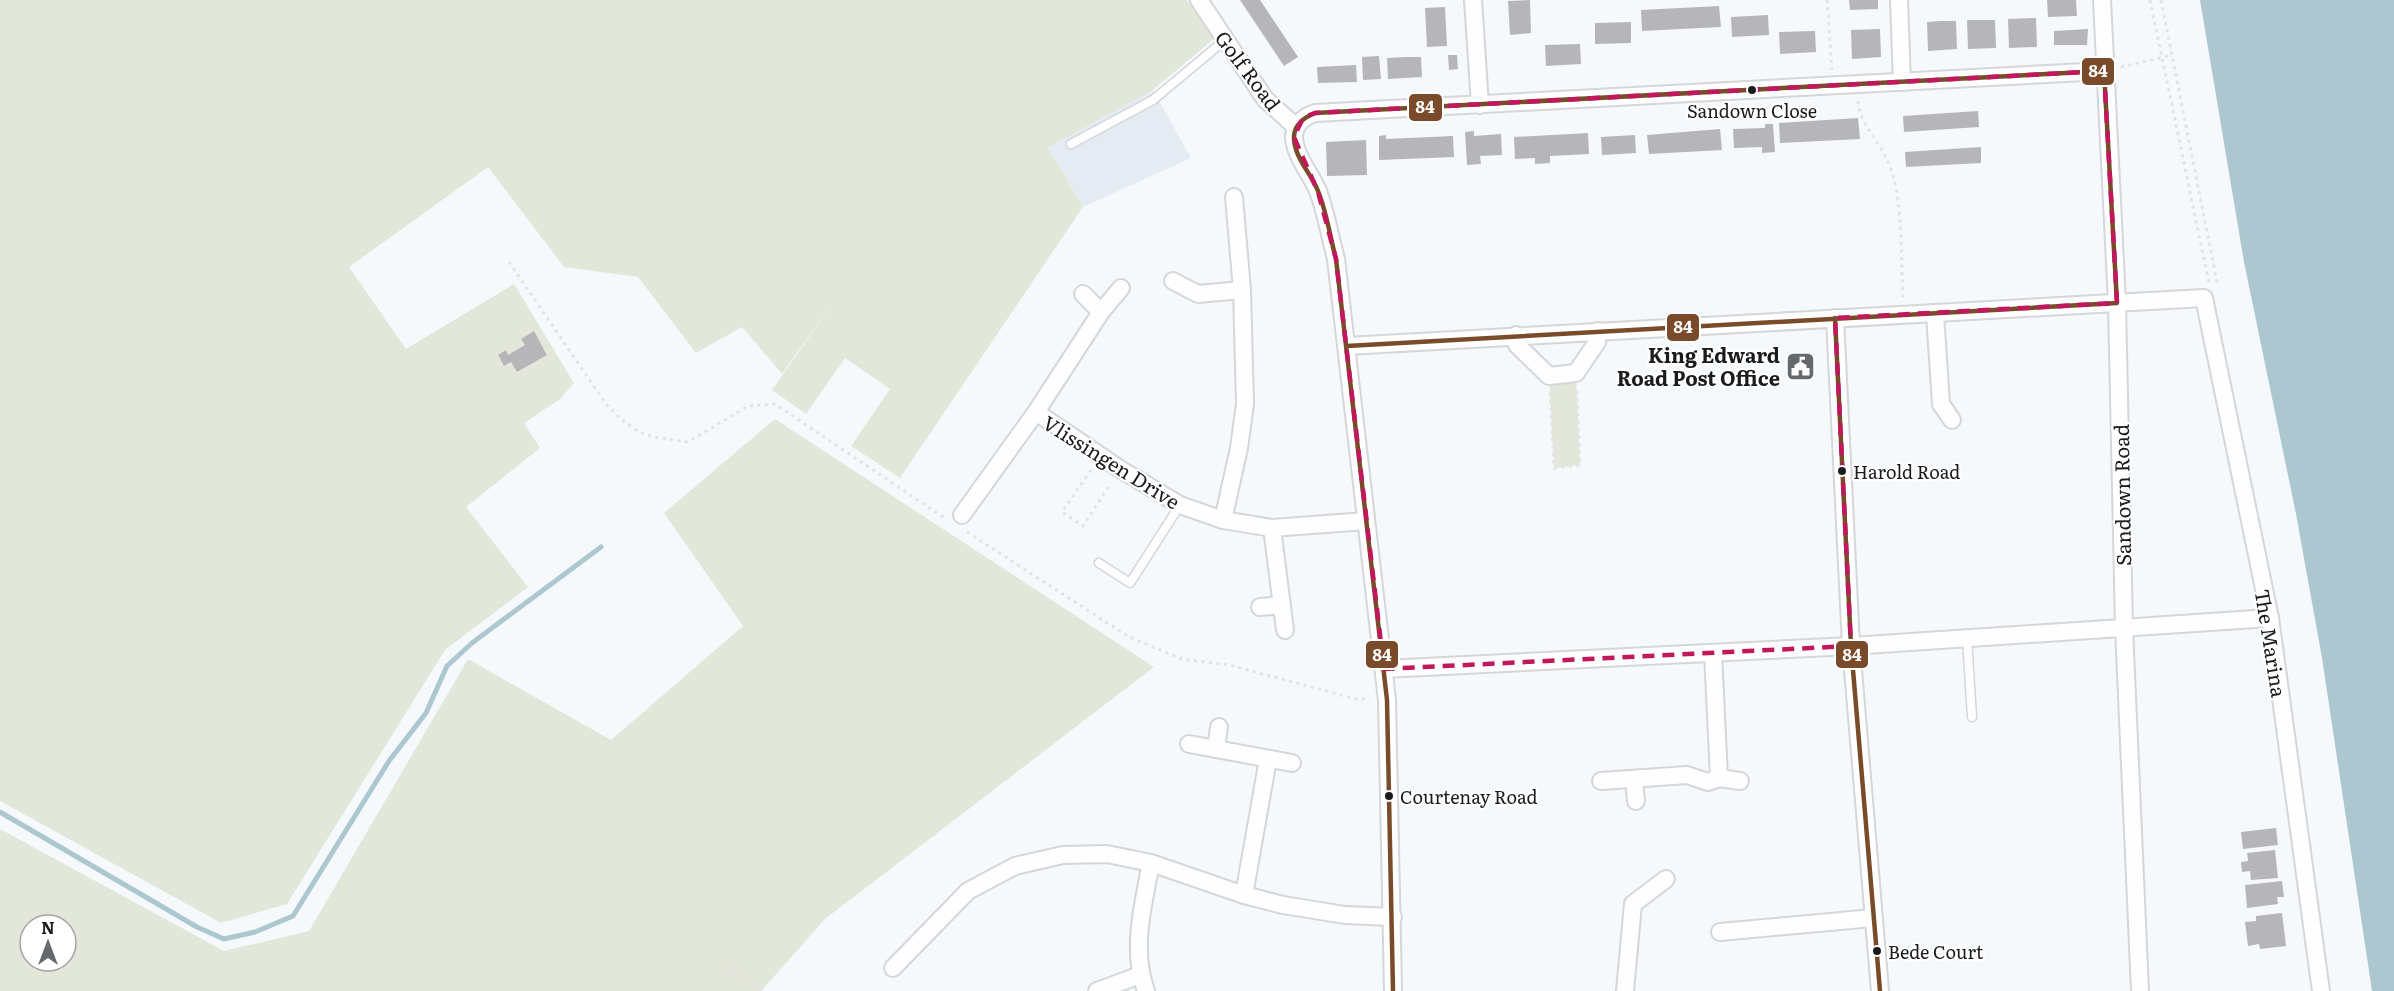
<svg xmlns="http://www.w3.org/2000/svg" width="2394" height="991" font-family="Literata,serif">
	<rect width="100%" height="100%" fill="#f6f9fc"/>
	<polygon fill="#e5ebf3" points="1153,90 1191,158 1083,207 1048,148"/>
	<g fill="#e3e7da" fill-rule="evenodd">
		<path d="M0,0H1187L1215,38L1153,90L1048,148L1083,207L900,478L851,446L890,389L845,358L806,414L772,390L840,293L782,374L742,327L696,353L638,277L564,267L488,167L349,267L406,349L514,284L574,383L560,399L524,423L540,448L466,507L528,587L445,650L287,904L221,923L0,801ZM534,332L547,354L517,372L511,362L504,366L498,356L506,351L508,355L525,345L521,339Z"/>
		<polygon points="1576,373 1580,465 1554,468 1549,376"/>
		<path d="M775,419L1154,667L825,919L761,991H0V829L224,951L309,931L468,659L611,740L743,626L664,513ZM30,925H66V961H30Z"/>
	</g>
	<polygon fill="#adc7d1" points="2200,0 2394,0 2394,991 2372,991 2322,658 2296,514 2244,262"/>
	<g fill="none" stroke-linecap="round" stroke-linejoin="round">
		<polyline stroke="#adc7d1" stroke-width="5" points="0,812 197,927 224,939 255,932 293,916 389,761 426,713 447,666 472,643 601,547"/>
	</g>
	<g fill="#b6b6b9">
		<polygon points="1240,0 1260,0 1298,57 1284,66"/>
		<polygon points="1530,0 1531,33 1510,35 1508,1"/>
		<polygon points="1849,0 1878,0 1878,9 1850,10"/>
		<polygon points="2047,0 2076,0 2077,16 2048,17"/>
		<polygon points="1719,6 1721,27 1642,31 1641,10"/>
		<polygon points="1445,7 1447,46 1427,47 1425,8"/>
		<polygon points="1768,15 1769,35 1732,37 1731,17"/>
		<polygon points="2036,18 2037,47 2009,48 2008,19"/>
		<polygon points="1967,20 1995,20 1996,48 1968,49"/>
		<polygon points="1941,21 1956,21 1957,49 1928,51 1927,22"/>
		<polygon points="1631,22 1631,43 1595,44 1595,23"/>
		<polygon points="1880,29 1881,57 1852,59 1851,30"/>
		<polygon points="2088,29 2087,45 2054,45 2054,31"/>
		<polygon points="1815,31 1816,52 1780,54 1779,32"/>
		<polygon points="1580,44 1581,64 1546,66 1545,45"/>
		<polygon points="1448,55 1457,55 1458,69 1449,70"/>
		<polygon points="1379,56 1381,79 1363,80 1362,57"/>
		<polygon points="1405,57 1421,57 1422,77 1388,79 1387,58"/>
		<polygon points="1356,65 1357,82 1318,83 1317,67"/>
		<polygon points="1978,111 1979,127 1904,132 1903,116"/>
		<polygon points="1858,118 1860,139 1780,143 1779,123"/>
		<polygon points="1765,124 1773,124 1775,152 1762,153 1762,147 1734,148 1733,129 1765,128"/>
		<polygon points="1720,129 1722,150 1649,154 1647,135"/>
		<polygon points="1474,131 1474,136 1501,134 1502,155 1480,156 1481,164 1467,165 1465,132"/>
		<polygon points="1588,133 1589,154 1550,156 1550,163 1535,164 1535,158 1515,159 1514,137"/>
		<polygon points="1386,135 1386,139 1453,136 1454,157 1379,160 1379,136"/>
		<polygon points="1635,135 1636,153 1602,155 1601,137"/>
		<polygon points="1366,140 1367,175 1327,176 1326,142"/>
		<polygon points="1981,147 1981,163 1906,167 1905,152"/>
		<polygon points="534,331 547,355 517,372 511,362 504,366 498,355 506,350 508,355 525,345 521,339"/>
		<polygon points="2276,828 2278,845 2243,849 2241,832"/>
		<polygon points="2275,850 2278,878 2251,880 2250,871 2242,872 2241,862 2248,861 2247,853"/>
		<polygon points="2282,881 2284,897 2277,897 2278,904 2247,908 2245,885"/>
		<polygon points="2282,913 2286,946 2260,949 2259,944 2248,946 2245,922 2256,921 2256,916"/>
	</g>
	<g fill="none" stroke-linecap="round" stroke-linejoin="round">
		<defs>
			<g id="service">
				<polyline points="1071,144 1153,100 1225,40"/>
				<polyline points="1099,563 1130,583 1180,505"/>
				<polyline points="1967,638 1972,717"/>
			</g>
			<g id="minor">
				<polyline points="1199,0 1265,99 1296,127"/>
				<polyline points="1473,0 1480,105"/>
				<polyline points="1899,0 1902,82"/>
				<polyline points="2102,0 2117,303 2124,628 2140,991"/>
				<polyline points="1173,281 1198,294 1242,290"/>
				<polyline points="1083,294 1101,312"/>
				<polyline points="1935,314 1941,404 1952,420"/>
				<polyline points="1835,318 1851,646 1880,991"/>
				<polyline points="1516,335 1517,345 1549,376 1576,373 1597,342 1598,331"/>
				<polyline points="1347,346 2204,298 2270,618 2321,991"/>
				<polyline points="1036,412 1120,469 1180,505 1223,520 1272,528 1366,521"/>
				<polyline points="962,515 1036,412 1101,312 1121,288"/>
				<polyline points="1223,520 1239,448 1245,404 1242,290 1234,197"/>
				<polyline points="1272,528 1285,630"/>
				<polyline points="1260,607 1282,605"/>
				<polyline points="1384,669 1851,646 2270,618"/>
				<polyline points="1189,744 1292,763"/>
				<polyline points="1216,749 1219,727"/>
				<polyline points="1719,778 1740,781"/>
				<polyline points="1634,779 1636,801"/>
				<polyline points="1601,781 1687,775 1708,782 1719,778 1713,653"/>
				<polyline points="1244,895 1268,759"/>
				<polyline points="1720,932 1873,918"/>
				<polyline points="893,968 968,891 1015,866 1063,855 1107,854 1151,863 1244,895 1283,905 1345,915 1393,917"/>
				<polyline points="1097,991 1140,975"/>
				<path d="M1146,991C1131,950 1143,905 1151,863"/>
				<path d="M1393,991L1387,700L1336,259C1330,237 1326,212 1318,191C1311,174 1294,155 1294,136C1295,123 1304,117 1315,113L2104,71"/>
				<polyline points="1625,991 1633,904 1666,879"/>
			</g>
		</defs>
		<use href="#service" stroke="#d4d6d9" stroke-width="11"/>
		<use href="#minor" stroke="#d4d6d9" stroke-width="20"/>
		<g stroke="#e2e2e3" stroke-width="3" stroke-dasharray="3 4.5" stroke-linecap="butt">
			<polyline points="1827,0 1832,70"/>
			<polyline points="2150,0 2209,283"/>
			<polyline points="2161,0 2218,287"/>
			<polyline points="2121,67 2172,55"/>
			<path d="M1858,101C1860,125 1880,142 1889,164C1903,195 1901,262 1903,298"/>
			<polyline points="509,262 606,404 622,420 639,432 654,437 688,442 748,406 775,404 946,519"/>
			<polyline points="1550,393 1554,468 1580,465 1577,390"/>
			<polyline points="1091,470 1062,512 1083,526 1111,483"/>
			<polyline points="967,532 1129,637 1182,659 1229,665 1356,699 1370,699"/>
			<polyline points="722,963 762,991"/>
		</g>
		<use href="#service" stroke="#fefeff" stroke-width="8"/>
		<use href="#minor" stroke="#fefeff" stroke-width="16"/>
		<defs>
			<g id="bus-1">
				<polyline points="1835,318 1851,646 1880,991"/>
				<path d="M1347,346L2117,303L2104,71L1315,113C1305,117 1295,123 1294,136C1293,156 1311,173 1318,191C1327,213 1330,237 1336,259L1387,700L1393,991"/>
			</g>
		</defs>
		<use href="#bus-1" stroke="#fff" stroke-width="9"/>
		<use href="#bus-1" stroke="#7a4b2a" stroke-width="4.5"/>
	</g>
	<path fill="none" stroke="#c2185b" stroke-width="4.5" stroke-dasharray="12 8" stroke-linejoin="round" d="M2104,71L2117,303L1835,318L1851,646L1384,669L1336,259L1318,192L1294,137L1303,118L1315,113Z"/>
	<defs>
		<symbol id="civic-square" viewBox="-11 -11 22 22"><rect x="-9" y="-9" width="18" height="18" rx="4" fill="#66696b" stroke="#fff"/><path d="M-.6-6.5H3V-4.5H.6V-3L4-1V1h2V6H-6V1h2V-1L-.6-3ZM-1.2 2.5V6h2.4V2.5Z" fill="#fff"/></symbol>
	</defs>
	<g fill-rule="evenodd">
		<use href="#civic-square" x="1784" y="350" width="33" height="33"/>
	</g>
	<g fill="#191b1d" stroke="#fff" stroke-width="2">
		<circle cx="1752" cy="90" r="5"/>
		<circle cx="1842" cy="471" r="5"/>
		<circle cx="1389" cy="796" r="5"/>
		<circle cx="1877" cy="951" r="5"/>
	</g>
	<g text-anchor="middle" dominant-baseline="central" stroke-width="4.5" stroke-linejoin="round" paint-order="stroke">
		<g font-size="18" fill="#191b1d" stroke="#fff" text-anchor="start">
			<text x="1752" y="110" text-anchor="middle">Sandown Close</text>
			<text x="1853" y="471">Harold Road</text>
			<text x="1400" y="796">Courtenay Road</text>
			<text x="1888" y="951">Bede Court</text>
		</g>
		<g font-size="20" fill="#191b1d" stroke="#fff">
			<text transform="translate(1249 70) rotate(53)">Golf Road</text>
			<text transform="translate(1112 461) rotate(32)">Vlissingen Drive</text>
			<text transform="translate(2121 495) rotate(-91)">Sandown Road</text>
			<text transform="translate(2272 643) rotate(81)">The Marina</text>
		</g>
		<g font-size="20" font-weight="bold" fill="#191b1d" stroke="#fff" text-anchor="end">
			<text x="1780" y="354">King Edward<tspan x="1780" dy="23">Road Post Office</tspan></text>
		</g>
	</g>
	<g stroke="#fff" stroke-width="2">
		<rect x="2081" y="57" width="34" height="29" rx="6" fill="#7a4b2a"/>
		<rect x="1408" y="93" width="35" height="29" rx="6" fill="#7a4b2a"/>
		<rect x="1666" y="313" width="34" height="29" rx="6" fill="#7a4b2a"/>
		<rect x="1365" y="640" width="34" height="29" rx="6" fill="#7a4b2a"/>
		<rect x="1835" y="640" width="34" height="29" rx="6" fill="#7a4b2a"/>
	</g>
	<g font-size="16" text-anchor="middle" font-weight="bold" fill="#fff">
		<text x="2098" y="77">84</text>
		<text x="1425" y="113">84</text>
		<text x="1683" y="333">84</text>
		<text x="1382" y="661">84</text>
		<text x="1852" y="661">84</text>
	</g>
	<g transform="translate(48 943)"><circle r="28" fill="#ffffff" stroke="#a3a4a5" stroke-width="1.5"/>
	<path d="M0-4.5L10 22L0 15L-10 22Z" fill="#66696b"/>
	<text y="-9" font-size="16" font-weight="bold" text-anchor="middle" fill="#191b1d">N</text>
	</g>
</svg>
